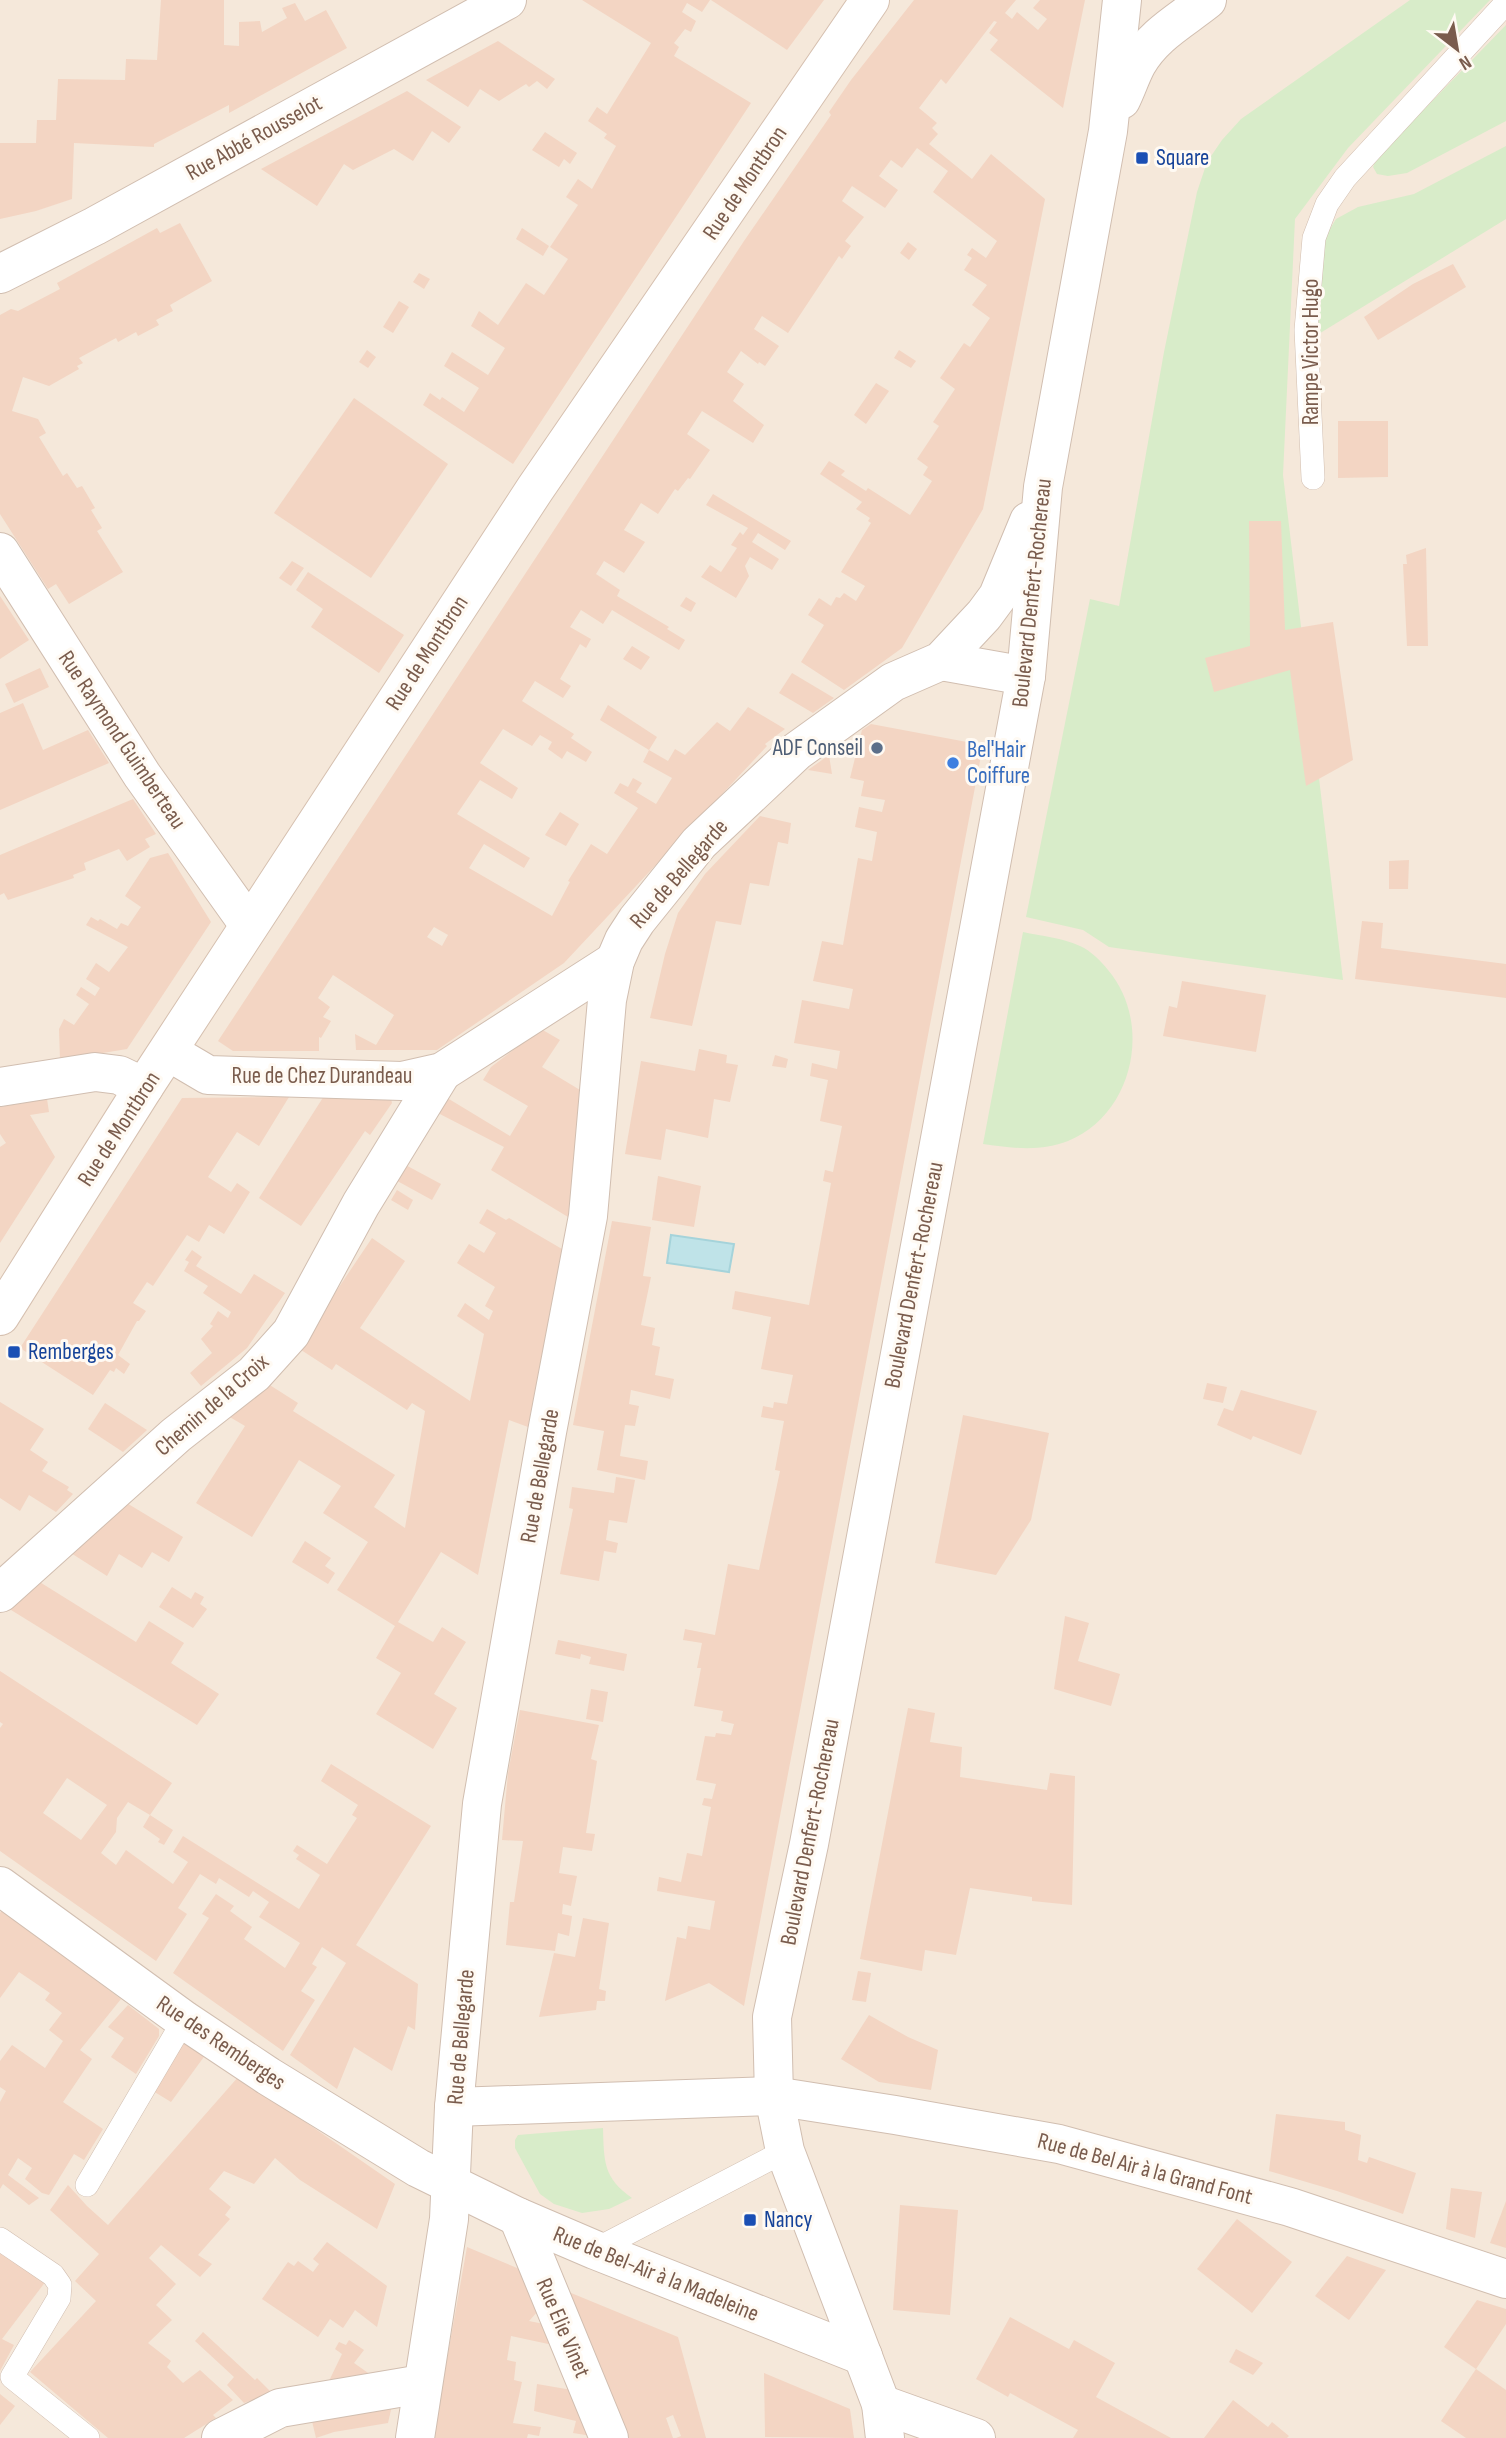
<svg xmlns="http://www.w3.org/2000/svg" width="1506" height="2438" font-family="'Sofia Sans Condensed',sans-serif">
	<rect width="100%" height="100%" fill="#fdf6ec"/>
	<rect fill="#f5e8da" x="0" y="0" width="1506" height="2438"/>
	<g fill="#d8ecc9">
		<polygon points="1410,0 1490,0 1348,148 1295,219 1283,475 1343,980 1109,947 1083,930 1026,917 1090,599 1119,606 1164,352 1197,192 1207,162 1222,140 1241,119"/>
		<polygon points="1506,25 1506,121 1407,173 1388,176 1377,174 1373,167 1377,158"/>
		<polygon points="1506,146 1506,219 1317,335 1321,244 1336,219 1358,207 1414,194"/>
		<path d="M1023,932C1041,936 1063,938 1080,946C1091,951 1101,961 1108,970C1153,1023 1134,1114 1068,1141C1041,1152 1011,1148 983,1144Z"/>
		<path d="M603,2128C604,2161 603,2178 632,2198L609,2209L582,2213L554,2204L540,2194L515,2148V2140L518,2135Z"/>
	</g>
	<polygon fill="#bfe3e8" stroke="#a5d3da" stroke-width="2" points="671,1235 734,1244 729,1272 667,1263"/>
	<g fill="#f3d5c3" fill-rule="evenodd">
		<polygon points="161,0 224,0 224,45 239,46 239,22 260,21 262,32 287,18 282,8 295,3 305,21 326,10 347,48 229,113 229,105 154,144 154,147 74,143 72,199 36,211 0,219 0,143 36,143 37,120 56,120 58,79 125,80 126,59 157,60"/>
		<polygon points="582,0 710,0 702,12 687,3 682,12 696,21 691,32 685,29 674,43 679,47 674,56 751,103 513,464 423,405 430,393 440,400 442,397 464,412 479,388 444,366 452,352 488,375 505,348 471,326 479,311 498,325 526,283 544,295 568,259 550,247 578,205 566,197 578,179 592,189 616,146 604,138 607,134 588,121 597,107 607,114 651,43"/>
		<polygon points="711,0 824,0 787,50"/>
		<path d="M914,0H1016L1005,13L1012,19L1017,12L1038,30L1047,19L1033,8L1040,0H1085L1063,108L990,50L998,40L989,33L997,22L994,21L946,84L941,79L919,108L937,123L932,128L938,134L929,144L972,179L991,154L1045,199L983,509L902,648L844,690L801,662L824,625L808,615L819,598L831,606L836,597L840,598L844,593L856,601L865,586L841,572L871,523L868,521L870,518L856,509L862,502L820,474L829,461L845,471L841,475L866,491L868,488L910,515L932,481L923,475L928,467L917,459L939,426L933,422L955,389L940,378L964,343L970,347L990,318L972,305L987,285L964,270L972,258L967,255L972,248L986,258L997,241L933,192L948,171L917,148L902,168L891,160L879,176L898,190L885,208L852,186L842,201L864,217L845,241L851,246L842,259L839,256L788,333L762,316L754,329L779,346L765,366L759,362L758,364L741,351L727,372L744,384L733,401L764,425L753,443L702,411L687,434L710,450L690,479L688,478L678,491L675,489L658,514L641,503L624,530L645,542L624,573L604,561L596,574L620,590L617,596L669,627L667,629L685,640L679,650L612,610L603,624L581,610L570,627L591,639L586,648L580,644L560,679L571,686L563,698L535,681L522,701L574,734L571,738L592,752L586,762L567,751L562,759L548,749L552,742L540,735L532,746L503,729L480,763L518,788L512,799L480,780L457,814L530,858L524,868L484,844L469,868L552,916L570,882L568,881L591,844L607,854L638,808L614,793L620,783L628,787L633,778L642,783L636,792L656,804L672,778L643,762L649,750L668,761L675,749L685,755L717,722L730,731L748,707L785,729L765,744L767,746L564,963L437,1050H356L355,1034L376,1045L394,1015L333,975L318,998L330,1007L323,1017L331,1021L321,1038L319,1037V1051H233L218,1041L744,241L831,115L829,112L851,80ZM434,927L448,935L442,946L427,937Z"/>
		<polygon points="498,41 555,79 547,89 537,81 529,87 526,84 499,101 480,89 468,107 426,80"/>
		<polygon points="407,91 461,127 449,143 432,131 413,161 394,149 353,170 344,164 317,206 261,169"/>
		<polygon points="545,132 577,153 570,164 564,159 559,167 532,150"/>
		<polygon points="180,223 212,281 170,305 173,311 156,320 159,325 138,336 136,332 118,342 116,338 79,358 83,363 77,366 79,369 49,386 23,377 12,411 38,419 46,433 39,437 63,476 67,473 77,488 82,486 95,508 91,510 102,528 97,531 123,572 69,604 56,584 48,589 0,514 0,315 11,309 18,311 60,289 57,283 157,228 160,233"/>
		<polygon points="522,228 549,246 543,256 516,239"/>
		<polygon points="908,242 917,249 909,260 900,253"/>
		<polygon points="1453,264 1466,287 1378,340 1364,317 1413,284"/>
		<polygon points="419,273 430,279 424,289 413,282"/>
		<polygon points="399,301 409,307 393,333 383,327"/>
		<polygon points="367,350 376,357 368,368 359,362"/>
		<polygon points="899,350 916,361 911,368 894,358"/>
		<polygon points="876,383 889,391 866,424 854,415"/>
		<polygon points="354,398 448,464 371,578 274,513"/>
		<polygon points="1338,421 1388,421 1388,477 1338,478"/>
		<polygon points="713,494 791,541 785,550 758,533 752,542 779,559 772,570 750,557 745,566 749,576 736,598 701,577 710,565 721,572 737,548 731,545 740,532 743,535 748,528 706,505"/>
		<polygon points="1249,521 1281,521 1285,630 1333,622 1353,760 1306,786 1290,670 1214,692 1205,658 1250,646"/>
		<polygon points="1426,548 1428,646 1407,646 1403,564 1407,564 1406,555"/>
		<polygon points="292,561 304,568 291,586 279,578"/>
		<polygon points="308,572 404,635 379,673 311,627 323,609 296,590"/>
		<polygon points="0,596 29,640 0,659"/>
		<polygon points="686,597 696,603 691,612 680,606"/>
		<polygon points="632,646 650,657 641,670 623,659"/>
		<polygon points="40,668 49,687 14,703 5,684"/>
		<polygon points="792,673 834,698 813,713 779,693"/>
		<polygon points="23,703 43,750 88,730 109,763 0,810 0,713"/>
		<polygon points="608,705 657,737 649,750 600,720"/>
		<polygon points="871,724 983,745 744,2006 709,1983 665,2001 677,1937 686,1939 688,1926 710,1930 715,1901 657,1891 659,1877 681,1882 687,1853 702,1856 711,1807 702,1805 704,1798 712,1799 716,1784 696,1780 705,1736 715,1737 716,1733 731,1735 734,1724 721,1721 723,1711 694,1706 701,1668 697,1668 702,1643 683,1640 685,1629 715,1635 728,1564 759,1570 780,1471 775,1470 784,1421 761,1417 763,1406 773,1408 774,1402 787,1404 793,1375 761,1369 771,1317 732,1309 735,1291 809,1305 831,1183 823,1181 825,1170 833,1172 842,1126 820,1121 828,1080 810,1076 812,1063 837,1069 840,1051 794,1043 802,1000 849,1009 853,989 813,981 822,941 843,945 858,858 872,861 877,832 855,827 859,807 882,812 885,800 861,796 864,781 850,778 862,730"/>
		<polygon points="829,755 832,774 808,770"/>
		<polygon points="133,799 156,834 145,839 150,847 127,861 119,849 84,863 86,870 73,875 74,878 8,900 4,893 0,895 0,855"/>
		<polygon points="560,812 579,824 566,846 545,835"/>
		<polygon points="760,816 791,823 788,844 778,842 769,886 750,883 741,925 716,921 692,1026 650,1018 665,954 678,913 705,874"/>
		<polygon points="168,853 211,922 127,1049 60,1060 59,1029 64,1019 74,1025 89,1004 76,995 81,987 95,996 100,988 86,979 96,963 109,972 128,947 86,925 91,917 98,921 100,919 117,929 121,923 128,926 141,907 125,896 150,858"/>
		<polygon points="1409,860 1408,889 1389,889 1389,861"/>
		<polygon points="1362,921 1383,923 1381,948 1506,964 1506,998 1355,979"/>
		<polygon points="1182,981 1266,995 1256,1052 1163,1036 1169,1006 1177,1008"/>
		<polygon points="541,1029 560,1040 542,1067 580,1090 575,1176 568,1217 491,1170 504,1147 434,1111 444,1096 510,1136 528,1106 483,1080 491,1067"/>
		<polygon points="699,1049 727,1055 726,1063 738,1065 730,1102 714,1099 708,1138 666,1129 661,1160 625,1154 641,1061 695,1071"/>
		<polygon points="775,1055 788,1059 786,1068 772,1066"/>
		<polygon points="390,1095 392,1103 370,1135 365,1131 301,1226 259,1198 324,1096"/>
		<polygon points="289,1097 259,1146 237,1132 208,1177 231,1192 237,1183 250,1192 224,1234 209,1225 199,1242 187,1235 153,1286 147,1282 133,1303 146,1311 139,1321 137,1321 118,1355 130,1364 124,1374 116,1368 114,1372 110,1370 93,1395 20,1348 182,1098"/>
		<polygon points="47,1099 49,1112 30,1115 55,1157 0,1243 0,1147 6,1143 0,1134 0,1107"/>
		<polygon points="400,1162 441,1184 432,1200 390,1177"/>
		<polygon points="658,1176 701,1186 694,1227 652,1220"/>
		<polygon points="397,1190 413,1200 408,1210 391,1200"/>
		<polygon points="487,1209 506,1220 509,1218 562,1249 528,1427 509,1420 478,1575 441,1552 398,1622 433,1642 442,1627 466,1642 434,1694 457,1708 433,1749 376,1714 401,1673 376,1658 395,1626 337,1590 368,1542 323,1513 341,1486 299,1460 252,1537 196,1503 245,1426 228,1416 265,1382 298,1403 293,1411 395,1475 374,1507 405,1528 425,1411 412,1403 407,1410 336,1364 332,1370 298,1348 372,1238 405,1261 360,1328 470,1401 484,1334 457,1316 465,1303 489,1320 493,1311 485,1306 495,1287 457,1263 469,1244 484,1253 496,1233 479,1223"/>
		<polygon points="612,1221 651,1227 643,1276 651,1277 641,1325 655,1328 652,1345 660,1347 655,1375 674,1379 670,1399 631,1390 629,1404 639,1406 635,1426 625,1425 620,1456 648,1461 645,1480 597,1470 604,1431 573,1425"/>
		<polygon points="192,1250 202,1257 196,1266 241,1294 254,1274 285,1293 247,1348 201,1386 190,1373 212,1353 201,1339 213,1326 210,1324 218,1311 228,1318 231,1312 203,1293 208,1286 184,1271 189,1262 185,1260"/>
		<polygon points="1207,1383 1227,1387 1223,1403 1203,1399"/>
		<polygon points="1241,1390 1317,1411 1301,1455 1253,1436 1251,1440 1217,1425 1224,1408 1233,1411"/>
		<polygon points="0,1402 44,1429 30,1450 48,1462 42,1471 69,1487 67,1490 73,1494 56,1512 29,1495 20,1511 0,1498"/>
		<polygon points="105,1403 147,1430 123,1452 88,1429"/>
		<polygon points="963,1415 1049,1433 1031,1520 996,1575 935,1563"/>
		<polygon points="616,1477 635,1480 627,1523 609,1520 606,1540 618,1543 616,1553 604,1551 599,1581 560,1574 573,1509 569,1508 572,1487 614,1493"/>
		<polygon points="120,1499 183,1537 169,1562 152,1552 142,1568 119,1554 107,1576 63,1548"/>
		<polygon points="305,1541 331,1558 325,1566 335,1573 328,1584 292,1562"/>
		<polygon points="30,1576 136,1642 149,1621 184,1643 171,1663 219,1694 197,1725 3,1605"/>
		<polygon points="172,1587 191,1599 195,1592 204,1597 200,1604 207,1609 193,1628 159,1607"/>
		<polygon points="1065,1616 1089,1623 1078,1661 1120,1674 1111,1706 1054,1689"/>
		<polygon points="558,1640 627,1654 624,1671 589,1664 591,1657 581,1654 580,1659 555,1654"/>
		<path d="M0,1671L172,1783L150,1815L128,1802L117,1818L116,1832L101,1853L116,1865L126,1850L173,1884L188,1862L173,1852L183,1836L299,1909L320,1875L296,1859L299,1855L293,1851L297,1845L327,1864L357,1818L352,1815L358,1805L321,1781L331,1764L431,1826L356,1945L418,1984L415,2030L408,2026L392,2071L354,2047L337,2089L290,2055L346,1963L322,1947L312,1964L317,1967L301,1991L315,2000L283,2051L173,1973L209,1918L202,1914L216,1894L234,1906L230,1911L252,1927L244,1939L285,1968L300,1943L259,1917L269,1902L253,1891L249,1897L219,1878L216,1884L200,1874L178,1908L187,1914L156,1961L0,1851V1728L3,1724L0,1722ZM67,1778L107,1805L81,1840L43,1813Z"/>
		<polygon points="591,1689 608,1692 603,1722 586,1719"/>
		<polygon points="908,1708 935,1713 930,1742 962,1747 960,1777 1047,1790 1050,1773 1075,1776 1072,1905 1032,1901 1032,1897 970,1888 956,1955 925,1950 922,1971 860,1959"/>
		<polygon points="520,1710 599,1725 591,1759 597,1761 586,1833 595,1834 592,1851 563,1847 559,1873 577,1876 571,1906 563,1904 562,1914 572,1916 569,1936 558,1933 555,1951 506,1945 510,1902 514,1902 523,1841 502,1840 508,1773"/>
		<polygon points="150,1815 173,1830 164,1845 158,1842 160,1839 143,1827"/>
		<polygon points="2,1910 121,1999 80,2050 92,2059 63,2102 103,2129 84,2160 74,2154 49,2195 42,2193 25,2179 32,2168 18,2158 8,2175 39,2198 29,2205 3,2184 0,2189 0,2102 6,2091 0,2087 0,2061 12,2045 45,2068 63,2041 49,2030 62,2013 45,2000 50,1993 19,1972 0,1998 0,1913"/>
		<polygon points="583,1918 609,1923 599,1989 606,1991 605,2001 597,2001 596,2010 539,2017 554,1953 575,1957"/>
		<polygon points="858,1971 871,1973 866,2002 852,2000"/>
		<polygon points="128,2005 159,2029 159,2036 136,2074 111,2057 124,2038 108,2027"/>
		<polygon points="869,2015 908,2037 938,2050 931,2090 879,2082 841,2059"/>
		<polygon points="185,2039 206,2054 171,2102 153,2091"/>
		<polygon points="239,2076 395,2184 377,2229 300,2180 275,2158 254,2184 224,2171 209,2189 231,2207 225,2215 230,2219 198,2255 212,2264 200,2277 161,2245 149,2258 176,2284 156,2305 172,2320 148,2343 171,2361 167,2367 183,2383 200,2370 233,2400 213,2415 216,2418 184,2438 108,2438 30,2372 96,2301 75,2281 99,2254 50,2210 68,2185 87,2206 108,2225"/>
		<polygon points="1276,2114 1345,2122 1345,2130 1361,2135 1358,2160 1367,2163 1369,2157 1416,2173 1403,2214 1337,2191 1269,2171"/>
		<polygon points="1451,2188 1482,2192 1475,2238 1446,2229"/>
		<polygon points="1506,2201 1506,2248 1490,2243"/>
		<polygon points="900,2205 958,2210 950,2315 893,2310"/>
		<polygon points="1237,2219 1292,2262 1252,2313 1197,2269"/>
		<polygon points="327,2242 387,2286 377,2327 355,2310 343,2328 330,2319 318,2337 262,2299 288,2262 294,2266 298,2261 313,2272 319,2264 313,2259"/>
		<polygon points="467,2247 522,2270 539,2310 529,2321 544,2324 553,2345 511,2336 507,2360 516,2362 514,2380 522,2382 513,2423 541,2427 539,2436 528,2434 527,2438 433,2438"/>
		<polygon points="0,2249 46,2281 2,2339 14,2345 0,2371"/>
		<polygon points="1347,2256 1386,2270 1349,2320 1315,2296"/>
		<polygon points="559,2288 678,2337 706,2438 676,2438 681,2436 673,2415 666,2418 673,2438 623,2438"/>
		<polygon points="1477,2300 1506,2309 1506,2324 1476,2369 1444,2347"/>
		<polygon points="1010,2317 1069,2349 1074,2340 1115,2363 1096,2397 1171,2438 1073,2438 1078,2430 1010,2393 1008,2397 976,2379"/>
		<polygon points="203,2332 255,2380 257,2378 272,2393 244,2403 227,2385 234,2377 195,2341"/>
		<polygon points="349,2340 364,2350 354,2363 371,2375 328,2383 342,2354 335,2349 339,2342 346,2345"/>
		<polygon points="1236,2349 1263,2363 1253,2375 1229,2362"/>
		<polygon points="1476,2369 1506,2390 1506,2438 1466,2438 1441,2421"/>
		<polygon points="764,2373 850,2409 854,2438 765,2437"/>
		<polygon points="537,2384 572,2390 592,2436 573,2433 576,2421 534,2411"/>
		<polygon points="0,2394 15,2406 0,2425"/>
		<polygon points="1233,2400 1268,2427 1272,2422 1289,2436 1287,2438 1204,2438"/>
		<polygon points="393,2401 388,2423 334,2432 316,2438 311,2417"/>
	</g>
	<g fill="none" stroke-linecap="round" stroke-linejoin="round">
		<defs>
			<g id="lane">
				<polyline points="1313,478 1306,330 1314,238 1327,204 1345,178 1506,3"/>
				<polyline points="87,2185 184,2020"/>
				<polyline points="0,2239 53,2275 60,2285 59,2298 12,2377 88,2438"/>
				<polyline points="595,2250 785,2151"/>
			</g>
			<g id="street">
				<path d="M1121,100C1127,88 1131,75 1137,64C1153,35 1182,20 1207,0"/>
				<polyline points="0,274 95,226 507,0"/>
				<polyline points="0,552 142,775 249,925"/>
				<polyline points="941,661 1026,676"/>
				<polyline points="169,1052 208,1075 402,1081 442,1072 615,961"/>
				<polyline points="0,1087 95,1072 119,1075 144,1087"/>
				<polyline points="0,1593 176,1435 254,1374 291,1333 361,1204 442,1072"/>
				<polyline points="0,1886 184,2020 268,2076 418,2168 518,2217 595,2250 863,2356"/>
				<polyline points="454,2107 774,2096 895,2115 1059,2144 1290,2207 1506,2279"/>
				<polyline points="518,2217 609,2438"/>
				<polyline points="881,2404 976,2438"/>
				<polyline points="221,2438 280,2408 422,2384"/>
				<polyline points="415,2438 449,2219 454,2107 482,1804 547,1432 588,1216 607,1000 615,961 624,940 637,920 699,843 797,751 893,682 941,661 984,615 998,596 1029,521"/>
				<polyline points="885,2438 881,2404 785,2151 774,2096 772,2017 809,1844 1026,676 1043,487 1108,131 1122,0"/>
			</g>
			<polyline id="secondary" points="0,1316 144,1087 535,489 870,0"/>
		</defs>
		<use href="#lane" stroke="#d1beb0" stroke-width="24"/>
		<use href="#street" stroke="#d1beb0" stroke-width="40"/>
		<use href="#secondary" stroke="#d6c0b0" stroke-width="40"/>
		<use href="#lane" stroke="#fff" stroke-width="23"/>
		<use href="#street" stroke="#fff" stroke-width="38"/>
		<use href="#secondary" stroke="#fff" stroke-width="38"/>
	</g>
	<g fill="#1a4fb4" stroke="#fffaf3" stroke-width="2.5">
		<rect x="1135" y="151" width="14" height="14" rx="3.5"/>
		<rect x="7" y="1345" width="14" height="14" rx="3.5"/>
		<rect x="743" y="2213" width="14" height="14" rx="3.5"/>
	</g>
	<circle fill="#5c6f8a" stroke="#fffaf3" stroke-width="2.5" cx="877" cy="748" r="7"/>
	<circle fill="#3f7fe0" stroke="#fffaf3" stroke-width="2.5" cx="953" cy="763" r="7"/>
	<g text-anchor="middle" dominant-baseline="central" stroke-width="6" stroke-linejoin="round" paint-order="stroke">
		<g font-size="23" fill="#7a5c4d" stroke="#fffaf3">
			<text transform="translate(254 138) rotate(-29)">Rue Abbé Rousselot</text>
			<text transform="translate(745 183) rotate(-56)">Rue de Montbron</text>
			<text transform="translate(1311 352) rotate(-90)">Rampe Victor Hugo</text>
			<text transform="translate(1032 593) rotate(-84)">Boulevard Denfert-Rochereau</text>
			<text transform="translate(427 653) rotate(-57)">Rue de Montbron</text>
			<text transform="translate(122 740) rotate(56)">Rue Raymond Guimberteau</text>
			<text transform="translate(679 874) rotate(-49)">Rue de Bellegarde</text>
			<text x="322" y="1076">Rue de Chez Durandeau</text>
			<text transform="translate(119 1129) rotate(-57)">Rue de Montbron</text>
			<text transform="translate(914 1275) rotate(-79)">Boulevard Denfert-Rochereau</text>
			<text transform="translate(212 1405) rotate(-41)">Chemin de la Croix</text>
			<text transform="translate(540 1476) rotate(-80)">Rue de Bellegarde</text>
			<text transform="translate(810 1832) rotate(-79)">Boulevard Denfert-Rochereau</text>
			<text transform="translate(461 2037) rotate(-85)">Rue de Bellegarde</text>
			<text transform="translate(221 2043) rotate(34)">Rue des Remberges</text>
			<text transform="translate(1145 2169) rotate(15)">Rue de Bel Air à la Grand Font</text>
			<text transform="translate(656 2274) rotate(22)">Rue de Bel-Air à la Madeleine</text>
			<text transform="translate(563 2328) rotate(67)">Rue Elie Vinet</text>
		</g>
		<g font-size="23" fill="#164399" stroke="#fffaf3" text-anchor="start">
			<text x="1156" y="158">Square</text>
			<text x="28" y="1352">Remberges</text>
			<text x="764" y="2220">Nancy</text>
		</g>
		<g font-size="23" fill="#4e5e75" stroke="#fffaf3" text-anchor="end">
			<text x="863" y="748">ADF Conseil</text>
		</g>
		<g font-size="23" fill="#366cbe" stroke="#fffaf3" text-anchor="start">
			<text x="967" y="750">Bel'Hair<tspan x="967" dy="26">Coiffure</tspan></text>
		</g>
	</g>
	<g transform="translate(1457 49) rotate(149)" stroke="#fffaf3" stroke-width="5" paint-order="stroke">
	<path d="M0-5L12 26L0 18L-12 26Z" fill="#7a5c4d"/>
	<text y="-10" font-size="19" font-weight="bold" text-anchor="middle" fill="#7a5c4d">N</text>
	</g>
</svg>
